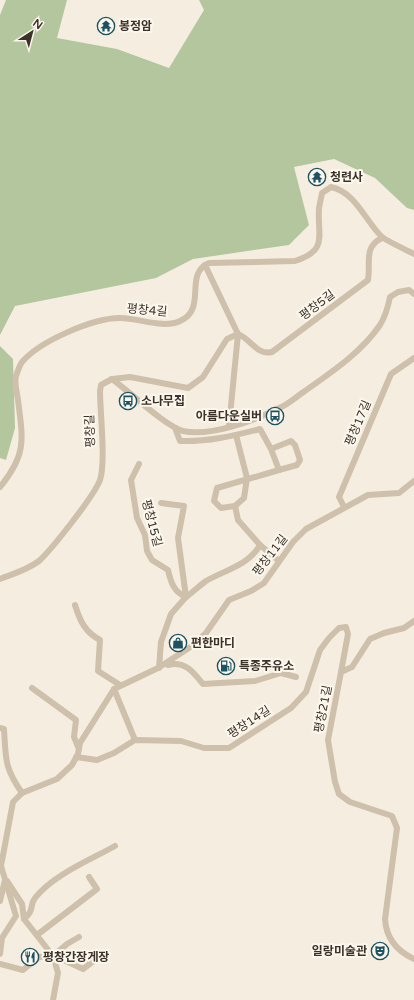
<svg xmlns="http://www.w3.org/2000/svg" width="414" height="1000" font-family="'Varela Round','Noto Sans KR',sans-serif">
	<rect width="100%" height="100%" fill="#f5eee0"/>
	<g fill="#b3c69e">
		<polygon points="6,0 67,0 57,38 117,49 169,68 204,10 199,0 414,0 414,210 407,208 375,178 334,159 294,167 309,225 289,245 193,259 156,278 15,306 0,335 0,15"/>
		<polygon points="0,346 13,359 15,428 6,460 0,458"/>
	</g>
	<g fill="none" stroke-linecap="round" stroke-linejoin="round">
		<g stroke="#cec0aa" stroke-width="6">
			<polyline points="205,265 238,334 229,426"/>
			<path d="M112,379L130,377L188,388L203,377L227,339L238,334C251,339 257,356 272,352L368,280C371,263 363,247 382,238"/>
			<path d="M175,428L180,441C207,442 233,436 260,429L271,449L279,470L297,465L300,460L295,445L291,441L271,449"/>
			<polyline points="236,435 247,478 244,498 235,506 221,508 214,501 217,488 279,470"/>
			<path d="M139,464L131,480L137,518L145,535L147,551L152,560L168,570C171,583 174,592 186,597C193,592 199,586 206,581C225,570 249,565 260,545"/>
			<path d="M0,487C27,454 23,440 18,400C17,392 14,384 16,376C18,371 19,366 22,362C40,341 93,318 120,318C139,318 163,329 180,321C208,309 183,274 209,263L295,261C329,250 317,236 319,208C320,203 321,198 322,193L331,187C355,192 365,220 381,236C386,241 407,250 414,254"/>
			<polyline points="235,506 238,520 260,545 279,561"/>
			<polyline points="344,507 339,497 391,374 414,358"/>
			<path d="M0,579C13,574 27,570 39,561C52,549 94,496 100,480C106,462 100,412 100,391L101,385L112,379C130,392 165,426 183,431C210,437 254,421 279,408C287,405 295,398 302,393C329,374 361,353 380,325C385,317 388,307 390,297L398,292L409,290L414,294"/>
			<path d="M75,605C80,621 85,632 100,640L98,671L120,685"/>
			<path d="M414,621L404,628L384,633L370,639L352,667L341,672L328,740L335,782L339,794L350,802L392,816L397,828L385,919C386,938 397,951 414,959"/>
			<path d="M168,665C185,660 194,673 203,684L255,681L281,673L296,677"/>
			<polyline points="159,668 161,642 171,614 186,597 178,538 184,506 161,503"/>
			<polyline points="32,688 76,720 74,737 79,749"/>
			<polyline points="114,689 135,740"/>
			<path d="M0,728L4,729C6,759 4,767 22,793"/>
			<polyline points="76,757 97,760 114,753 135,740 181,741 204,748 229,748 291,708 306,692 320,650 329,638 339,628 346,627 348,634 341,672"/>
			<polyline points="7,881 22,904 24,919 53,956 58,973 53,1000"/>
			<polyline points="0,901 5,880"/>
			<path d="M24,919C35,910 29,906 35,898C53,875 90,860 115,846"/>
			<polyline points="37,935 97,889 89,877"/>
			<polyline points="0,954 2,938 16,916 1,866 13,802 22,793 57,779 72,765 78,754 80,743 114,689 158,668 192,646 206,633 229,600 251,591 264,583 293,542 306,529 368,495 399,493 414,481"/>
			<polyline points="54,961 57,957 83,969 96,959"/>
			<polyline points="0,964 23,970 39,957 53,956 67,944 79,937"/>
		</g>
	</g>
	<defs>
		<symbol id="temple-ring" viewBox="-11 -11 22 22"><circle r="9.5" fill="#fcf7ed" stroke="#1c5261" stroke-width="1.5"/><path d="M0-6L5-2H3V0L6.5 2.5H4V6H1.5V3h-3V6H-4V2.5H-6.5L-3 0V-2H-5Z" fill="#1c5261"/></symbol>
		<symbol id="bus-ring" viewBox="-11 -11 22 22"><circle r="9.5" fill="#fcf7ed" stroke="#1c5261" stroke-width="1.5"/><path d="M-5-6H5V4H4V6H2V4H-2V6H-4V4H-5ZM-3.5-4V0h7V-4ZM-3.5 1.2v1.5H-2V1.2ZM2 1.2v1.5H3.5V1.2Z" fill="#1c5261"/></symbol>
		<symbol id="shop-ring" viewBox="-11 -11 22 22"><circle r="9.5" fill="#fcf7ed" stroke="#1c5261" stroke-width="1.5"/><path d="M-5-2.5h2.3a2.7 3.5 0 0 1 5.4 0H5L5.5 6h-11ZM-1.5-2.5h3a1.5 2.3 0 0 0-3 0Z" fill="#1c5261"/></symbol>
		<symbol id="fuel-ring" viewBox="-11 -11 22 22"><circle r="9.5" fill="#fcf7ed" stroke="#1c5261" stroke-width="1.5"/><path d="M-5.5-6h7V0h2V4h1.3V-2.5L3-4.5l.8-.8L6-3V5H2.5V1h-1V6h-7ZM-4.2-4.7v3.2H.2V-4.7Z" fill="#1c5261"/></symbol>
		<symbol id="theatre-ring" viewBox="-11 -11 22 22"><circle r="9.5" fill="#fcf7ed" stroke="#1c5261" stroke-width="1.5"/><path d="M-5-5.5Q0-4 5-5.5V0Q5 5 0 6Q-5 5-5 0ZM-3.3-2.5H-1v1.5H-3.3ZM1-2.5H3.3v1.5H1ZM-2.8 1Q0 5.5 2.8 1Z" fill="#1c5261"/></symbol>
		<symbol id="restaurant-ring" viewBox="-11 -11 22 22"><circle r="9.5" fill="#fcf7ed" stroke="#1c5261" stroke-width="1.5"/><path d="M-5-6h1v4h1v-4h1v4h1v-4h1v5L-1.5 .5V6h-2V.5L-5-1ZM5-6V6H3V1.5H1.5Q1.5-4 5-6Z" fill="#1c5261"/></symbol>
	</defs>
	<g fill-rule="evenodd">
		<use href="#temple-ring" x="96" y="16" width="20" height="20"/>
		<use href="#temple-ring" x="307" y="167" width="20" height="20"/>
		<use href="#bus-ring" x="118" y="391" width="20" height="20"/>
		<use href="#bus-ring" x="265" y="406" width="20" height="20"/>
		<use href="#shop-ring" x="168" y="633" width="20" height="20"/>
		<use href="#fuel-ring" x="216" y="656" width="20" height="20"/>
		<use href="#theatre-ring" x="370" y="941" width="20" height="20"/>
		<use href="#restaurant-ring" x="20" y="947" width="20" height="20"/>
	</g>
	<g text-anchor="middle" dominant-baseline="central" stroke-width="4" stroke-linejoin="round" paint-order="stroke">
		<g font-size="12" font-weight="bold" fill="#3c322a" stroke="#fcf7ed" text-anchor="start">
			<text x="119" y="26">봉정암</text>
			<text x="330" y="177">청련사</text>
			<text x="141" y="401">소나무집</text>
			<text x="262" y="416" text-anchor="end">아름다운실버</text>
			<text x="191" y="643">편한마디</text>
			<text x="239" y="666">특종주유소</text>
			<text x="367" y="951" text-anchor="end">일랑미술관</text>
			<text x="43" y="957">평창간장게장</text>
		</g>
		<g font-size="12" fill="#3c322a" stroke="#fcf7ed">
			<text transform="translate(317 305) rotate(-37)">평창5길</text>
			<text transform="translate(147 310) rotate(5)">평창4길</text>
			<text transform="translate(358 423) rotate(-67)">평창17길</text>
			<text transform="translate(90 431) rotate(-92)">평창길</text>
			<text transform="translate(152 523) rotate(75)">평창15길</text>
			<text transform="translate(270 555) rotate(-52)">평창11길</text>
			<text transform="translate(323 709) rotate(-79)">평창21길</text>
			<text transform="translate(249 722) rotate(-33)">평창14길</text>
		</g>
	</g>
	<g transform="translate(32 32) rotate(36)" stroke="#fcf7ed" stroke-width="3" paint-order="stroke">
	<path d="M0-3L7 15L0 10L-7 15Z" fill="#3c322a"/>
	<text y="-6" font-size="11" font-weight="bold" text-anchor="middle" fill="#3c322a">N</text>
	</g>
</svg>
